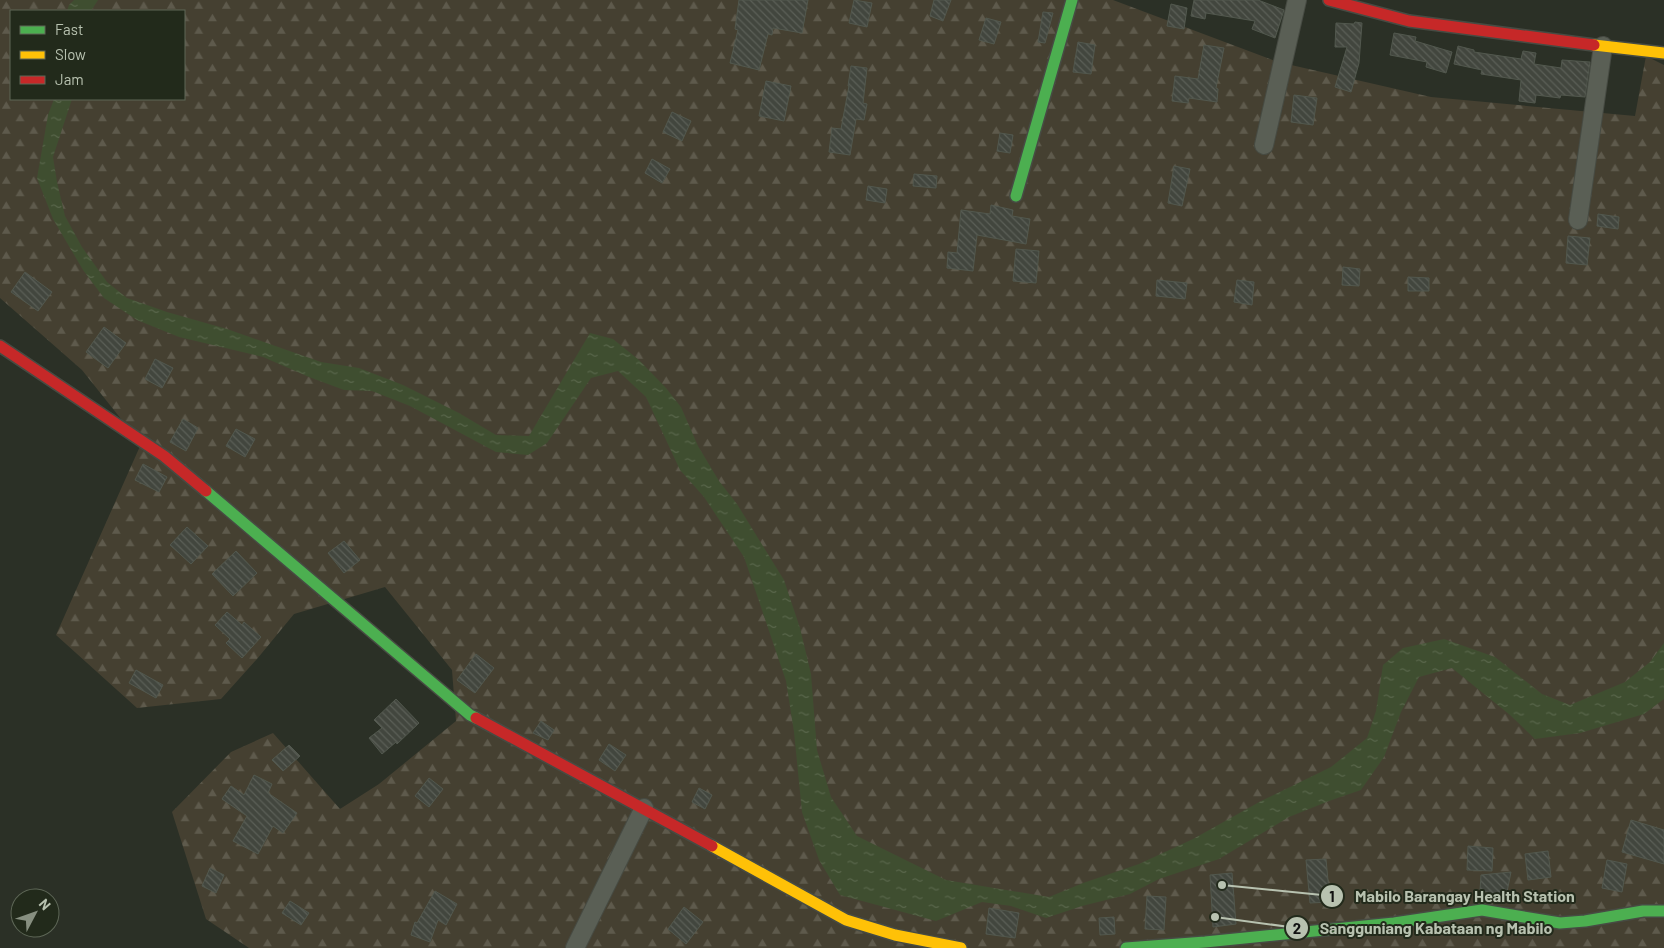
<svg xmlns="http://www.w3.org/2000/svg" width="1664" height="948" font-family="Barlow,sans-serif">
	<defs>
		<pattern id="forest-firs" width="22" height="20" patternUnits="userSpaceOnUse" patternTransform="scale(1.25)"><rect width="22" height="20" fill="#454031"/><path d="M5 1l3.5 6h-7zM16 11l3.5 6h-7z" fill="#5e5a4c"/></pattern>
		<pattern id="water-ripples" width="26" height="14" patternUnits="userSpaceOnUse" patternTransform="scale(1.25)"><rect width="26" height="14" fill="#3f4e30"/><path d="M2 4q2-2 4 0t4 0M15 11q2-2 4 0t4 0" fill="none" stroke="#59664b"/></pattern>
		<pattern id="building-back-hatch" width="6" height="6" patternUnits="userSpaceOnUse" patternTransform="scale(1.25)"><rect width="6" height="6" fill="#42463e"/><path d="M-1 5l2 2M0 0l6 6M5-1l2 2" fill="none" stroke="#5b5f57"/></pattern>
	</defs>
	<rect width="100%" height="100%" fill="#2b3026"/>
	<path fill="url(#forest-firs)" fill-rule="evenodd" d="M0,0H1113L1278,62L1431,97L1635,116L1646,56L1664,65V948H249L206,919L172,812L231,752L273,733L340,809L379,784L456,721L452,670L385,587L294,614L257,659L221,699L137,708L56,635L141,444L82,370L0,298ZM11,11H184V99H11Z"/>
	<g fill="url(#water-ripples)">
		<polygon points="74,0 98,0 91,11 67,11 69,5"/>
		<polygon points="54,99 72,99 53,157 57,182 65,216 82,247 107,282 127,298 167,312 227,329 321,362 359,368 403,385 459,413 496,435 529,436 590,333 613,339 639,360 666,388 681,407 698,446 719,481 737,504 784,580 800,628 811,674 817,750 831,797 857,836 946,880 1049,897 1083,883 1139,864 1193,839 1261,801 1331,767 1367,738 1376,711 1383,665 1403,648 1444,639 1495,657 1542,694 1570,705 1625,682 1650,662 1664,643 1664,699 1644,714 1580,733 1535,739 1510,715 1452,668 1419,677 1401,712 1384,757 1361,790 1329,801 1289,817 1219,859 1159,879 1130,894 1082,906 1046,918 1011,906 982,902 936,921 840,895 819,860 802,812 794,732 786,681 744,557 704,497 680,470 646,397 618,371 591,378 547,443 528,455 496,452 410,406 372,391 344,390 309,377 263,357 179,337 137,320 104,298 83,270 53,219 37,178 48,115"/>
	</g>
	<g fill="url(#building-back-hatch)" stroke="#52584e">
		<polygon points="739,0 808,0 802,33 773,28 772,35 768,34 759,70 730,63 738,30 735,29"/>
		<polygon points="854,0 872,3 867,27 849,23"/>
		<polygon points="934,0 951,0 943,21 930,16"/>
		<polygon points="1194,0 1258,0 1284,10 1275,38 1252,29 1255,21 1206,13 1205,19 1191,16"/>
		<polygon points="1171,4 1187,8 1184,29 1167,26"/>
		<polygon points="1043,12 1053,13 1045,43 1038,42"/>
		<polygon points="986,18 1001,22 994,44 979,40"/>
		<polygon points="1355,22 1362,23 1359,63 1351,92 1335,87 1347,47 1335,47 1336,23 1354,24"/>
		<polygon points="1394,33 1416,37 1415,41 1452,52 1446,73 1426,67 1427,62 1390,55"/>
		<polygon points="1078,42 1095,45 1091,74 1073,72"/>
		<polygon points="1204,45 1224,48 1216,88 1218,89 1217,102 1189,98 1188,103 1172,101 1175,76 1198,79"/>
		<polygon points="1458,46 1474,50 1474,52 1521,59 1523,51 1536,53 1534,64 1561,68 1562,60 1590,62 1585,97 1561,95 1560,98 1536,95 1535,103 1519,101 1521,80 1481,74 1482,70 1454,64"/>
		<polygon points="851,66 867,68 863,103 867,104 864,120 856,119 850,155 829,152 832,128 841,129 849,86 848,86"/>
		<polygon points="766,81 791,86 784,121 759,116"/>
		<polygon points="1294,95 1317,98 1313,125 1291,122"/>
		<polygon points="672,112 691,121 682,141 663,132"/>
		<polygon points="1000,133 1013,135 1010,153 997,151"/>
		<polygon points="652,159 670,169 662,183 645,173"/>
		<polygon points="1174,166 1190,169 1182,206 1168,203"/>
		<polygon points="914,174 937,176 936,188 913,186"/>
		<polygon points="868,186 887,189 885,203 866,200"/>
		<polygon points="991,205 1013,210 1012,216 1030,219 1026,244 977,235 973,271 947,268 948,252 957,253 961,210 990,214"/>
		<polygon points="1598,214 1619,217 1618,229 1597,226"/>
		<polygon points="1568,236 1590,238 1587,265 1566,263"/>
		<polygon points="1016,249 1039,251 1036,283 1013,281"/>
		<polygon points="1343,267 1360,269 1359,286 1342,285"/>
		<polygon points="25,272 52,292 38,311 11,292"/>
		<polygon points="1408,277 1429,278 1429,291 1408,291"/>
		<polygon points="1157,280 1187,283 1185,299 1156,296"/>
		<polygon points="1237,280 1254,282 1252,305 1234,302"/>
		<polygon points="104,327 126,343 108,368 86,352"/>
		<polygon points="155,359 173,368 162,388 145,379"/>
		<polygon points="183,419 198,428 186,451 170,442"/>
		<polygon points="236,429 255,439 245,457 226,446"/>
		<polygon points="143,464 167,477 159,492 135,480"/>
		<polygon points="187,527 208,546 191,564 170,545"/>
		<polygon points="344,541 360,560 344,573 328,553"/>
		<polygon points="236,551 257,573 233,596 212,574"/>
		<polygon points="227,612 242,625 244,622 261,637 242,658 226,643 230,639 215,625"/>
		<polygon points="476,654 494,668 475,693 457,680"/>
		<polygon points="136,670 163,685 156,698 129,683"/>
		<polygon points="396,699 419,723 397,744 396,742 382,754 369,738 382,728 374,720"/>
		<polygon points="541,721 554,730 548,740 533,733"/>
		<polygon points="609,744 626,755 615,771 599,760"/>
		<polygon points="289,745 300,756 283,771 272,760"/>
		<polygon points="254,775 272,784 268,793 297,813 283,833 273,826 258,854 233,841 247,816 222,799 231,786 244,795"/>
		<polygon points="429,778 443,789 429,807 415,796"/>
		<polygon points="699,788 712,795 705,809 692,802"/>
		<polygon points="1631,820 1664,830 1664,864 1622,852"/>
		<polygon points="1468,846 1493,848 1492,871 1467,870"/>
		<polygon points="1548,851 1551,877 1528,880 1525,854"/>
		<polygon points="1326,859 1330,902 1310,903 1306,860"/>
		<polygon points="1607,860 1627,864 1622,892 1602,888"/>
		<polygon points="210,868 224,875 216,893 202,886"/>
		<polygon points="1511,872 1506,897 1480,890 1481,875"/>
		<polygon points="1232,873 1236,924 1213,927 1210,875"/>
		<polygon points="435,891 457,904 446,925 438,920 430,942 411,935 415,922 417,923"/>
		<polygon points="1147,896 1166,897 1164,930 1145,929"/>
		<polygon points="290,901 309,913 301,925 282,913"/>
		<polygon points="684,907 703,922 686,944 668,929"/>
		<polygon points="989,908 1019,913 1015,938 986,934"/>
		<polygon points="1114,917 1115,934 1100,935 1099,918"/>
	</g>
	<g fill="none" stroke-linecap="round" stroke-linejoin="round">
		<defs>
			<g id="street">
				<polyline points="1264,145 1297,0"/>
				<polyline points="1578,220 1603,46"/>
				<polyline points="575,948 644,808"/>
			</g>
			<g id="fast">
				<polyline points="1016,196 1072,0"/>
				<polyline points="206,491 470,715 476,718"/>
				<polyline points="1126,948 1205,942 1394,923 1482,910 1560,923 1585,921 1643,911 1664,911"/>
			</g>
			<g id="slow">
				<polyline points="1594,45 1664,53"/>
				<polyline points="712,846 846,920 895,935 961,948"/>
			</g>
			<g id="jam">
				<polyline points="1329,0 1409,21 1594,45"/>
				<polyline points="0,346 164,456 206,491"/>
				<polyline points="476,718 712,846"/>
			</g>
		</defs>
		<use href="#street" stroke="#474b43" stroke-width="20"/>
		<use href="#fast" stroke="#474b43" stroke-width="14"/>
		<use href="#slow" stroke="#474b43" stroke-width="14"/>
		<use href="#jam" stroke="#474b43" stroke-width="14"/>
		<use href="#street" stroke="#5a5f55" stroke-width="18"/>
		<use href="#fast" stroke="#4caf50" stroke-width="11"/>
		<use href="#slow" stroke="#ffc107" stroke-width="11"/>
		<use href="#jam" stroke="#c62828" stroke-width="11"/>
	</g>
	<path fill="none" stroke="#b8c2b0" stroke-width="2" d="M1222 885L1332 896M1215 917L1297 928"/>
	<g fill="#b8c2b0" stroke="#222a1b" stroke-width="2">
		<circle cx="1222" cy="885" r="5"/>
		<circle cx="1215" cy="917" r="5"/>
		<circle cx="1332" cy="896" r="12"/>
		<circle cx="1297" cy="928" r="12"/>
	</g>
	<g font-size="15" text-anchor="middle" font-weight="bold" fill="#111">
		<text x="1332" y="902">1</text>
		<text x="1297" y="934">2</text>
	</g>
	<g font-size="16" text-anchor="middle" font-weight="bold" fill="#b8c2b0" stroke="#222a1b" stroke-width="4" stroke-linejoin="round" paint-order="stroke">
		<text x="1465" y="902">Mabilo Barangay Health Station</text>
		<text x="1436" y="934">Sangguniang Kabataan ng Mabilo</text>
	</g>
	<rect x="10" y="10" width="175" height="90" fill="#222a1b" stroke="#5e6757"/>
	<rect x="20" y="26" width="25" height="8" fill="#4caf50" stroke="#5e6757"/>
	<text x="55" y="35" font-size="15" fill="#b8c2b0">Fast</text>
	<rect x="20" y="51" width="25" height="8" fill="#ffc107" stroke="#5e6757"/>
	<text x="55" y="60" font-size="15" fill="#b8c2b0">Slow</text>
	<rect x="20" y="76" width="25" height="8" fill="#c62828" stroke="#5e6757"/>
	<text x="55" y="85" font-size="15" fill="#b8c2b0">Jam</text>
	<g transform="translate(35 913) rotate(49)"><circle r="24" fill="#222a1b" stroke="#5e6757"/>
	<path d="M0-4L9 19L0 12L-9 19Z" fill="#878f80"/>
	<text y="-8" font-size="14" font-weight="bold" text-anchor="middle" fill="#b8c2b0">N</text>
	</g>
</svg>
